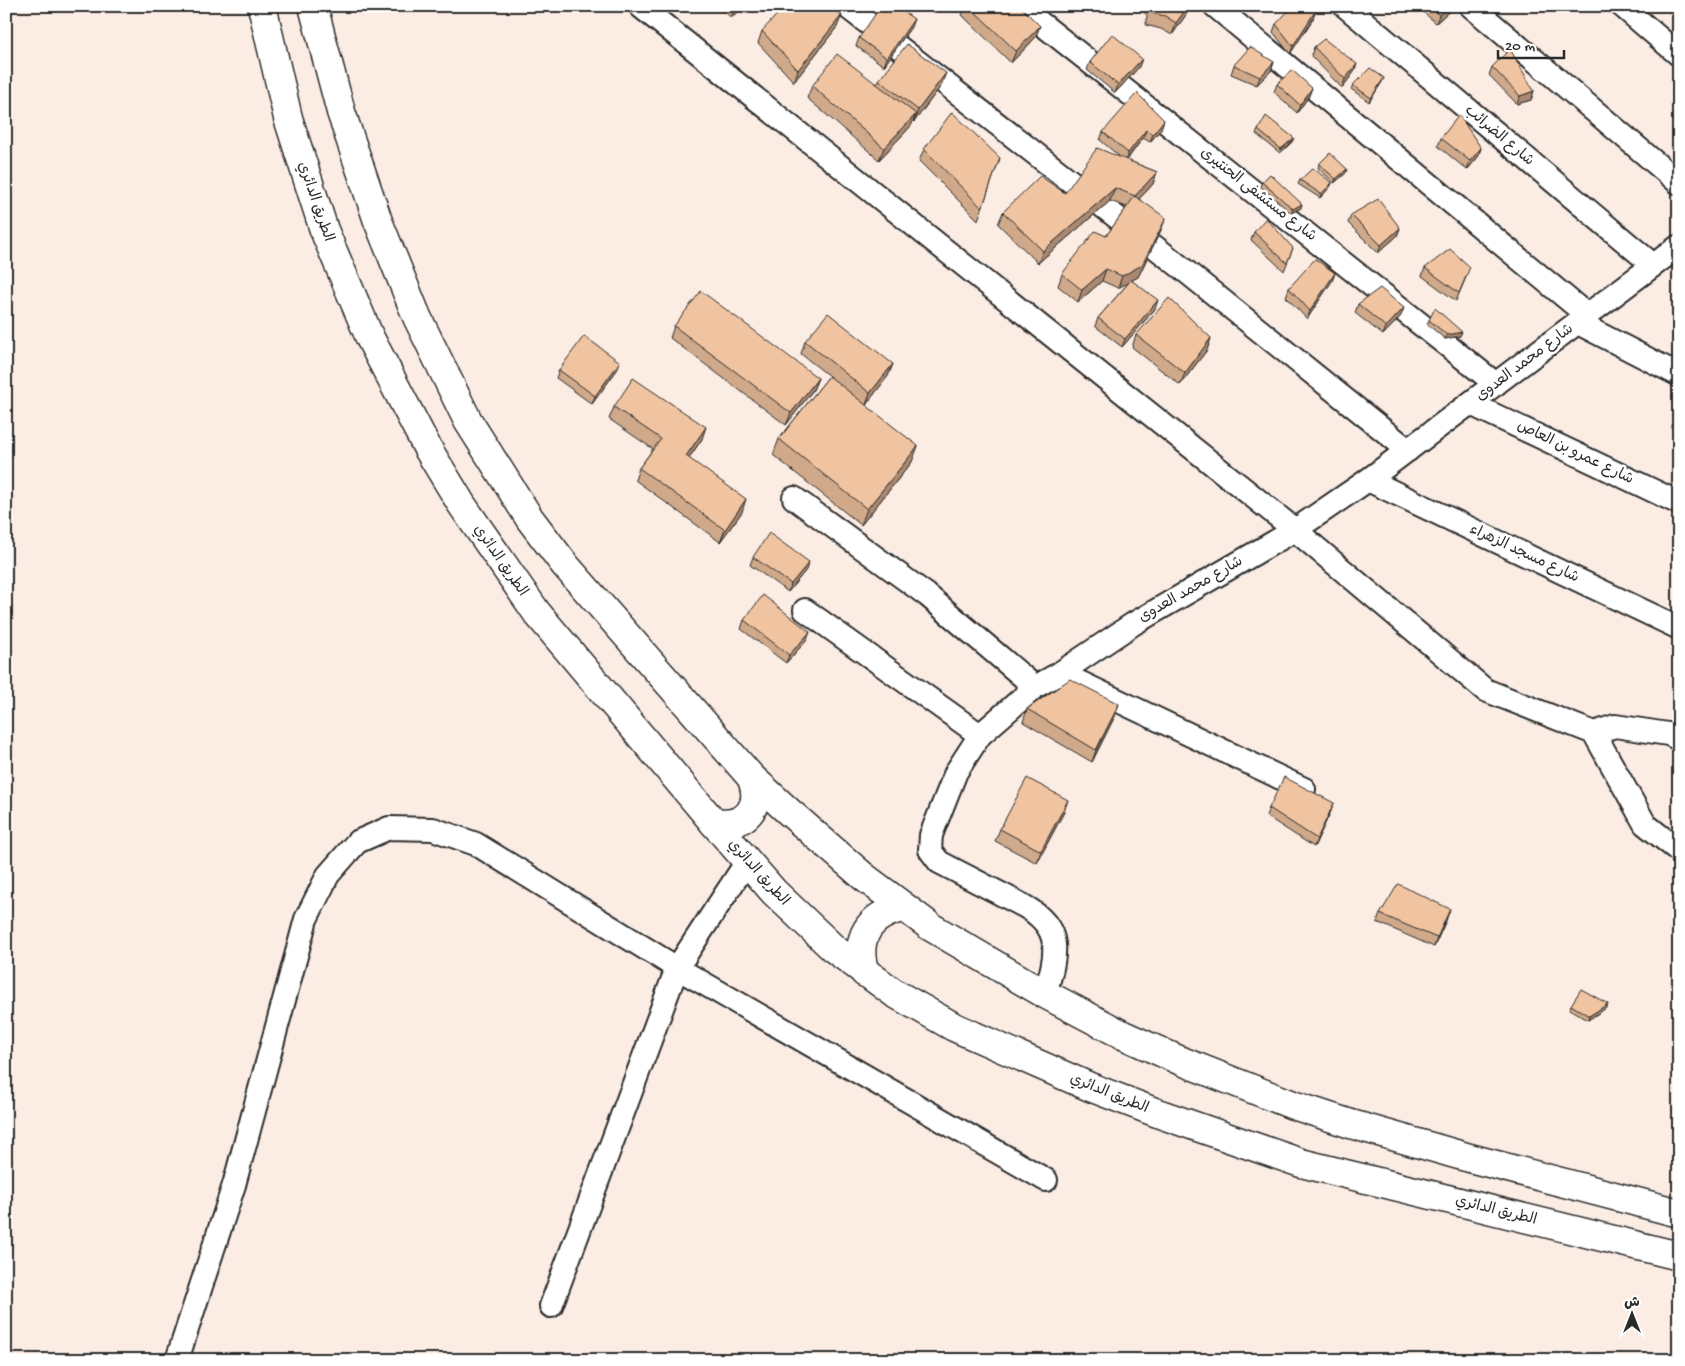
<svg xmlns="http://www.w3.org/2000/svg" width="1685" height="1366" font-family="'Gochi Hand','Playpen Sans Arabic',sans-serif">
	<rect width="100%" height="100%" fill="#fbede3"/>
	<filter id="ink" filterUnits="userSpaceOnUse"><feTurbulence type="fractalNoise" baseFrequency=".02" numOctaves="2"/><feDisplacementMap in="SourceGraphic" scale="10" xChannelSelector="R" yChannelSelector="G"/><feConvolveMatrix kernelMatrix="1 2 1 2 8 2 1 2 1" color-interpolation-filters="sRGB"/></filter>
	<g filter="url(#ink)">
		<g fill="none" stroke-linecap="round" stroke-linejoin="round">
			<defs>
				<g id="street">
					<polyline points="640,6 1295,530 1485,690 1594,733 1645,824 1679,851"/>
					<polyline points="846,6 1178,265 1408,450"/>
					<polyline points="1019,6 1496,384"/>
					<polyline points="1215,6 1588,316"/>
					<polyline points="1345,6 1653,265"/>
					<polyline points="1471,6 1679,183"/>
					<polyline points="1622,6 1679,55"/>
					<polyline points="1578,323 1679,375"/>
					<polyline points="1471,404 1679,503"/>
					<polyline points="1368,480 1679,628"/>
					<polyline points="794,498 927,595 1035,687"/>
					<polyline points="805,610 980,735"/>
					<polyline points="1060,673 1304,789"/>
					<polyline points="1594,733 1615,726 1668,734 1679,739"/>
					<path d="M1045,994C1056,956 1065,929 1024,906L939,862L930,850L931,835L956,772L980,735L1035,687L1060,673L1133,624L1295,530L1368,480L1679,246"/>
					<polyline points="551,1306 677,968 748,860"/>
					<polyline points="177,1360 234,1185 306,919 328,875 357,842 389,828 433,829 476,844 677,968 1046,1180"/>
				</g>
				<g id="highway">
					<polyline points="262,6 288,118 324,230 370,338 428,449 462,505 537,613 714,823 774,892 833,948 894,993 954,1027 1090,1087 1160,1114 1301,1163 1679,1256"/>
					<polyline points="313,6 341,112 378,221 417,317 468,421 530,519 565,565 751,777 788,811 864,877 931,927 1045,994 1123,1035 1179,1060 1293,1105 1351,1124 1466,1157 1679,1213"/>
					<path d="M714,823C745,828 764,807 751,777"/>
					<path d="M865,973C854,939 868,915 903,908"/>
				</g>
			</defs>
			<use href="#street" stroke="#2b2b2b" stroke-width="26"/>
			<use href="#highway" stroke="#2b2b2b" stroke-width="31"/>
			<use href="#street" stroke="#fff" stroke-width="22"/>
			<use href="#highway" stroke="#fff" stroke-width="28"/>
		</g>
		<g fill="#cfa98a" stroke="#2b2b2b">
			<polygon points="720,6 745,6 731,18"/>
			<polygon points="965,6 1020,6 1040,26 1035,38 1011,63 962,15"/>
			<polygon points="1094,6 1108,6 1102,12"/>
			<polygon points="1137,6 1192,6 1172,35 1161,29 1146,25 1147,15"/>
			<polygon points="1416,6 1455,6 1436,23"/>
			<polygon points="840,14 837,27 794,82 758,43 762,31"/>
			<polygon points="1313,19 1290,54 1273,32 1276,24"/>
			<polygon points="911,27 884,66 856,46 859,38"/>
			<polygon points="1314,47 1354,72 1342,88 1311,56"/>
			<polygon points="1090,62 1139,67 1115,93 1087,70"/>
			<polygon points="1274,62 1271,71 1257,85 1231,74 1234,65"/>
			<polygon points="1492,67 1534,91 1531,100 1517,104 1489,75"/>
			<polygon points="879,80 941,86 914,122 913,121 911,126 879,160 807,98 812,86 877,84"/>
			<polygon points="1382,82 1369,102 1351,89 1353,85"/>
			<polygon points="1277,84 1309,96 1297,113 1274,92"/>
			<polygon points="1161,129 1150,142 1143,138 1127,160 1157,172 1153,184 1139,199 1161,230 1138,277 1132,280 1155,309 1122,347 1095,326 1098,318 1129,282 1118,288 1102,281 1078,302 1058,286 1062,274 1106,236 1127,207 1110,201 1038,263 998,224 1003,212 1065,193 1120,157 1100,140 1103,132"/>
			<polygon points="1258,130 1294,138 1292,142 1280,153 1256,134"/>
			<polygon points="1441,138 1481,148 1478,157 1467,170 1438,146"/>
			<polygon points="924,149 1000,158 978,220 919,161"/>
			<polygon points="1319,164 1347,169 1345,174 1334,183 1318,168"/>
			<polygon points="1300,180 1332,183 1330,187 1320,198 1298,184"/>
			<polygon points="1262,182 1301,208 1291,213 1260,186"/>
			<polygon points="1351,215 1400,228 1397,236 1378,253 1348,223"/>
			<polygon points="1254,232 1293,248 1284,271 1251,240"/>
			<polygon points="1425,268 1467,275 1456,301 1422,276"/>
			<polygon points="1335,273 1332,281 1307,319 1286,297 1289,288"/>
			<polygon points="1358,304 1401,316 1383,335 1355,313"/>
			<polygon points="1429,320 1460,336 1445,339 1427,324"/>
			<polygon points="674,326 818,378 813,390 786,425 670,338"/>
			<polygon points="1136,335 1211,338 1207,350 1180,385 1132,347"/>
			<polygon points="805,341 893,364 888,376 866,405 912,462 861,525 773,455 779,439 829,376 801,354"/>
			<polygon points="559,370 617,370 592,404 556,378"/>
			<polygon points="614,407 702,439 689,458 742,512 720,542 635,480 639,468 653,449 609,419"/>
			<polygon points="753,557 806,570 788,592 750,565"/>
			<polygon points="744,620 807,640 786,663 741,629"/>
			<polygon points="1027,709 1115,716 1092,762 1023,722"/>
			<polygon points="1269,808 1331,811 1314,847 1266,816"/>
			<polygon points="1064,812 1037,863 995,841 1000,829"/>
			<polygon points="1380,914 1447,918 1434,947 1377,922"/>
			<polygon points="1608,1004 1606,1008 1588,1020 1569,1009 1571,1005"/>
		</g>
		<g fill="#a98971" stroke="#2b2b2b">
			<polygon points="738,6 745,6 731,18 734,10"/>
			<polygon points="843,6 845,6 833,25 836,17"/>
			<polygon points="1105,6 1108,6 1102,12"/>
			<polygon points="1188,6 1192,6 1172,35 1176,23"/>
			<polygon points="1449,6 1455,6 1436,23 1439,15"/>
			<polygon points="1316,10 1313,19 1290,54 1293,46"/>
			<polygon points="842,15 837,27 794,82 798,70"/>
			<polygon points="914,19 911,27 884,66 887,58"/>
			<polygon points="1040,26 1035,38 1011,63 1016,51"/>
			<polygon points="1142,59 1139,67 1115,93 1118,85"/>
			<polygon points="1274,62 1271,71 1257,85 1260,77"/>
			<polygon points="1357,64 1354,72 1342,88 1345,79"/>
			<polygon points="946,73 941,86 914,122 918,110"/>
			<polygon points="1384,78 1382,82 1369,102 1371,98"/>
			<polygon points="1312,88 1309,96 1297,113 1300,105"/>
			<polygon points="1534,91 1531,100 1517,104 1520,96"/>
			<polygon points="916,114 911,126 879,160 884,148"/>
			<polygon points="1164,120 1161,129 1150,142 1153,134"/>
			<polygon points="1146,130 1143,138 1125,161 1128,153"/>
			<polygon points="1294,138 1292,142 1280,153 1281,149"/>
			<polygon points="1481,148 1478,157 1467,170 1470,161"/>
			<polygon points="1347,169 1345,174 1334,183 1336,179"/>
			<polygon points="1157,172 1153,184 1131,208 1135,196"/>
			<polygon points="1332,183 1330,187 1320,198 1321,194"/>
			<polygon points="1115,188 1110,201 1038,263 1043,251"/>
			<polygon points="1302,204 1301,208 1291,213 1293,209"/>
			<polygon points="1166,218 1161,230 1138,277 1118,288 1122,276"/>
			<polygon points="1400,228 1397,236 1378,253 1381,245"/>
			<polygon points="1106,269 1102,281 1078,302 1082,290"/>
			<polygon points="1335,273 1332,281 1307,319 1310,311"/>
			<polygon points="1158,300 1155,309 1122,347 1125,339"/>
			<polygon points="1404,308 1401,316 1383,335 1386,327"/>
			<polygon points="1462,332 1460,336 1445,339 1447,335"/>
			<polygon points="1211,338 1207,350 1180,385 1185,373"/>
			<polygon points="620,362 617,370 592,404 595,396"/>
			<polygon points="893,364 888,376 866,405 870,393"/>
			<polygon points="818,378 813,390 786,425 791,413"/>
			<polygon points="706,427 702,439 682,468 686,456"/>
			<polygon points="918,446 912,462 861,525 867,509"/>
			<polygon points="746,499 742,512 720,542 725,530"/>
			<polygon points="809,562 806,570 788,592 791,584"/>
			<polygon points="810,632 807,640 786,663 789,655"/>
			<polygon points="1119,704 1115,716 1092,762 1096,750"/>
			<polygon points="1068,800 1064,812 1037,863 1041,851"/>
			<polygon points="1334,803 1331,811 1314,847 1317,839"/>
			<polygon points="1450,909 1447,918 1434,947 1437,938"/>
			<polygon points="1608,1004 1606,1008 1588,1020 1589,1016"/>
		</g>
		<g fill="#f1c4a1" stroke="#2b2b2b">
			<polygon points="731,6 738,6 734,10"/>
			<polygon points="785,6 828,6 842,15 798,70 762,31"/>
			<polygon points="828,6 843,6 838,13"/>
			<polygon points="881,6 895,6 914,19 887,58 859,38"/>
			<polygon points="969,6 1020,6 1040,26 1016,51"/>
			<polygon points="1151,6 1188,6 1176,23 1165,16 1151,13"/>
			<polygon points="1293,6 1312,6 1316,10 1293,46 1276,24"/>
			<polygon points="1429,6 1449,6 1439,15"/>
			<polygon points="1112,34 1142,59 1118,85 1090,62"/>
			<polygon points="1324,39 1357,64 1345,79 1314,47"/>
			<polygon points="907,44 946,73 918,110 879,80"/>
			<polygon points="1250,47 1274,62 1260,77 1234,65"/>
			<polygon points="1510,49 1534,91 1520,96 1492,67"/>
			<polygon points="837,54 916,114 884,148 812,86"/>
			<polygon points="1370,68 1384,78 1371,98 1353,85"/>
			<polygon points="1292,70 1312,88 1300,105 1277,84"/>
			<polygon points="1137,93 1164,120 1153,134 1146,130 1128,153 1103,132"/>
			<polygon points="952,112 1000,158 982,208 924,149"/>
			<polygon points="1459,115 1481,148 1470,161 1441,138"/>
			<polygon points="1266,116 1294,138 1281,149 1258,130"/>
			<polygon points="1097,148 1157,172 1135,196 1166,218 1142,265 1122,276 1106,269 1082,290 1062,274 1095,231 1106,236 1135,196 1115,188 1043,251 1003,212 1040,176 1065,193"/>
			<polygon points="1330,153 1347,169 1336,179 1319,164"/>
			<polygon points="1313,168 1332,183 1321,194 1300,180"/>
			<polygon points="1270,174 1302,204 1293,209 1262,182"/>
			<polygon points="1378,199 1400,228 1381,245 1351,215"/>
			<polygon points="1266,218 1293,248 1287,263 1254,232"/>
			<polygon points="1450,249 1470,267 1459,293 1425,268"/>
			<polygon points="1315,259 1335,273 1310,311 1289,288"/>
			<polygon points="1131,280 1158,300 1125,339 1098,318"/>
			<polygon points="1380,288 1404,308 1386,327 1358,304"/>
			<polygon points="701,291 818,378 791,413 674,326"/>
			<polygon points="1169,298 1211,338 1185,373 1136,335"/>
			<polygon points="1435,308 1462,332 1447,335 1429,320"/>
			<polygon points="828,313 893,364 870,393 805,341"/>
			<polygon points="584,336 620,362 595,396 559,370"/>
			<polygon points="829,376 918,446 867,509 779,439"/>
			<polygon points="633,378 706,427 686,456 746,499 725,530 639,468 661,439 614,407"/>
			<polygon points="769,533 809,562 791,584 753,557"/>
			<polygon points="763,595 810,632 789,655 744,620"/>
			<polygon points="1070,679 1119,704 1096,750 1027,709"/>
			<polygon points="1284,777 1334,803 1317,839 1269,808"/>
			<polygon points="1027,778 1068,800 1041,851 1000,829"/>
			<polygon points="1398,884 1450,909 1437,938 1380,914"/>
			<polygon points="1581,989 1608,1004 1589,1016 1571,1005"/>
		</g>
	</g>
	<g text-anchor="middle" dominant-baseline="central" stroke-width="5" stroke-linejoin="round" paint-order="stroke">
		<g font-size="15" fill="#2b2b2b" stroke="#fff">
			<text transform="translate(1499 136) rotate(40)">شارع الضرائب</text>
			<text transform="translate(1258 195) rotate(38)">شارع مستشفى الحنتيرى</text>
			<text transform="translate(315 202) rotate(71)">الطريق الدائري</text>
			<text transform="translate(1525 363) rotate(-37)">شارع محمد العدوى</text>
			<text transform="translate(1575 453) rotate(26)">شارع عمرو بن العاص</text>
			<text transform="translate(1524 554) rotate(25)">شارع مسجد الزهراء</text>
			<text transform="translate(500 561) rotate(55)">الطريق الدائري</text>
			<text transform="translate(1191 590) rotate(-30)">شارع محمد العدوى</text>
			<text transform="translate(758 873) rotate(48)">الطريق الدائري</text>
			<text transform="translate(1109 1094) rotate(22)">الطريق الدائري</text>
			<text transform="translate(1496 1211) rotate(14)">الطريق الدائري</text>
		</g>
	</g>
	<rect width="1685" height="1366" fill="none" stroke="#fff" stroke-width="25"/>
	<rect x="12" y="12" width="1660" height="1341" fill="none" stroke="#2b2b2b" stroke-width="2" filter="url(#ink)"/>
	<g transform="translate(1632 1314)" stroke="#ffffff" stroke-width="4" paint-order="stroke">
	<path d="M0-4L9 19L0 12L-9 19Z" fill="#2b2b2b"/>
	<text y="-8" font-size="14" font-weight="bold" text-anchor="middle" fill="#2b2b2b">ش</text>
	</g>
	<path d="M1498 50v8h66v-8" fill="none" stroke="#2b2b2b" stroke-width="2.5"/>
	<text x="1505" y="50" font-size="15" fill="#2b2b2b" stroke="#ffffff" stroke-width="4" paint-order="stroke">20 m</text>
</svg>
